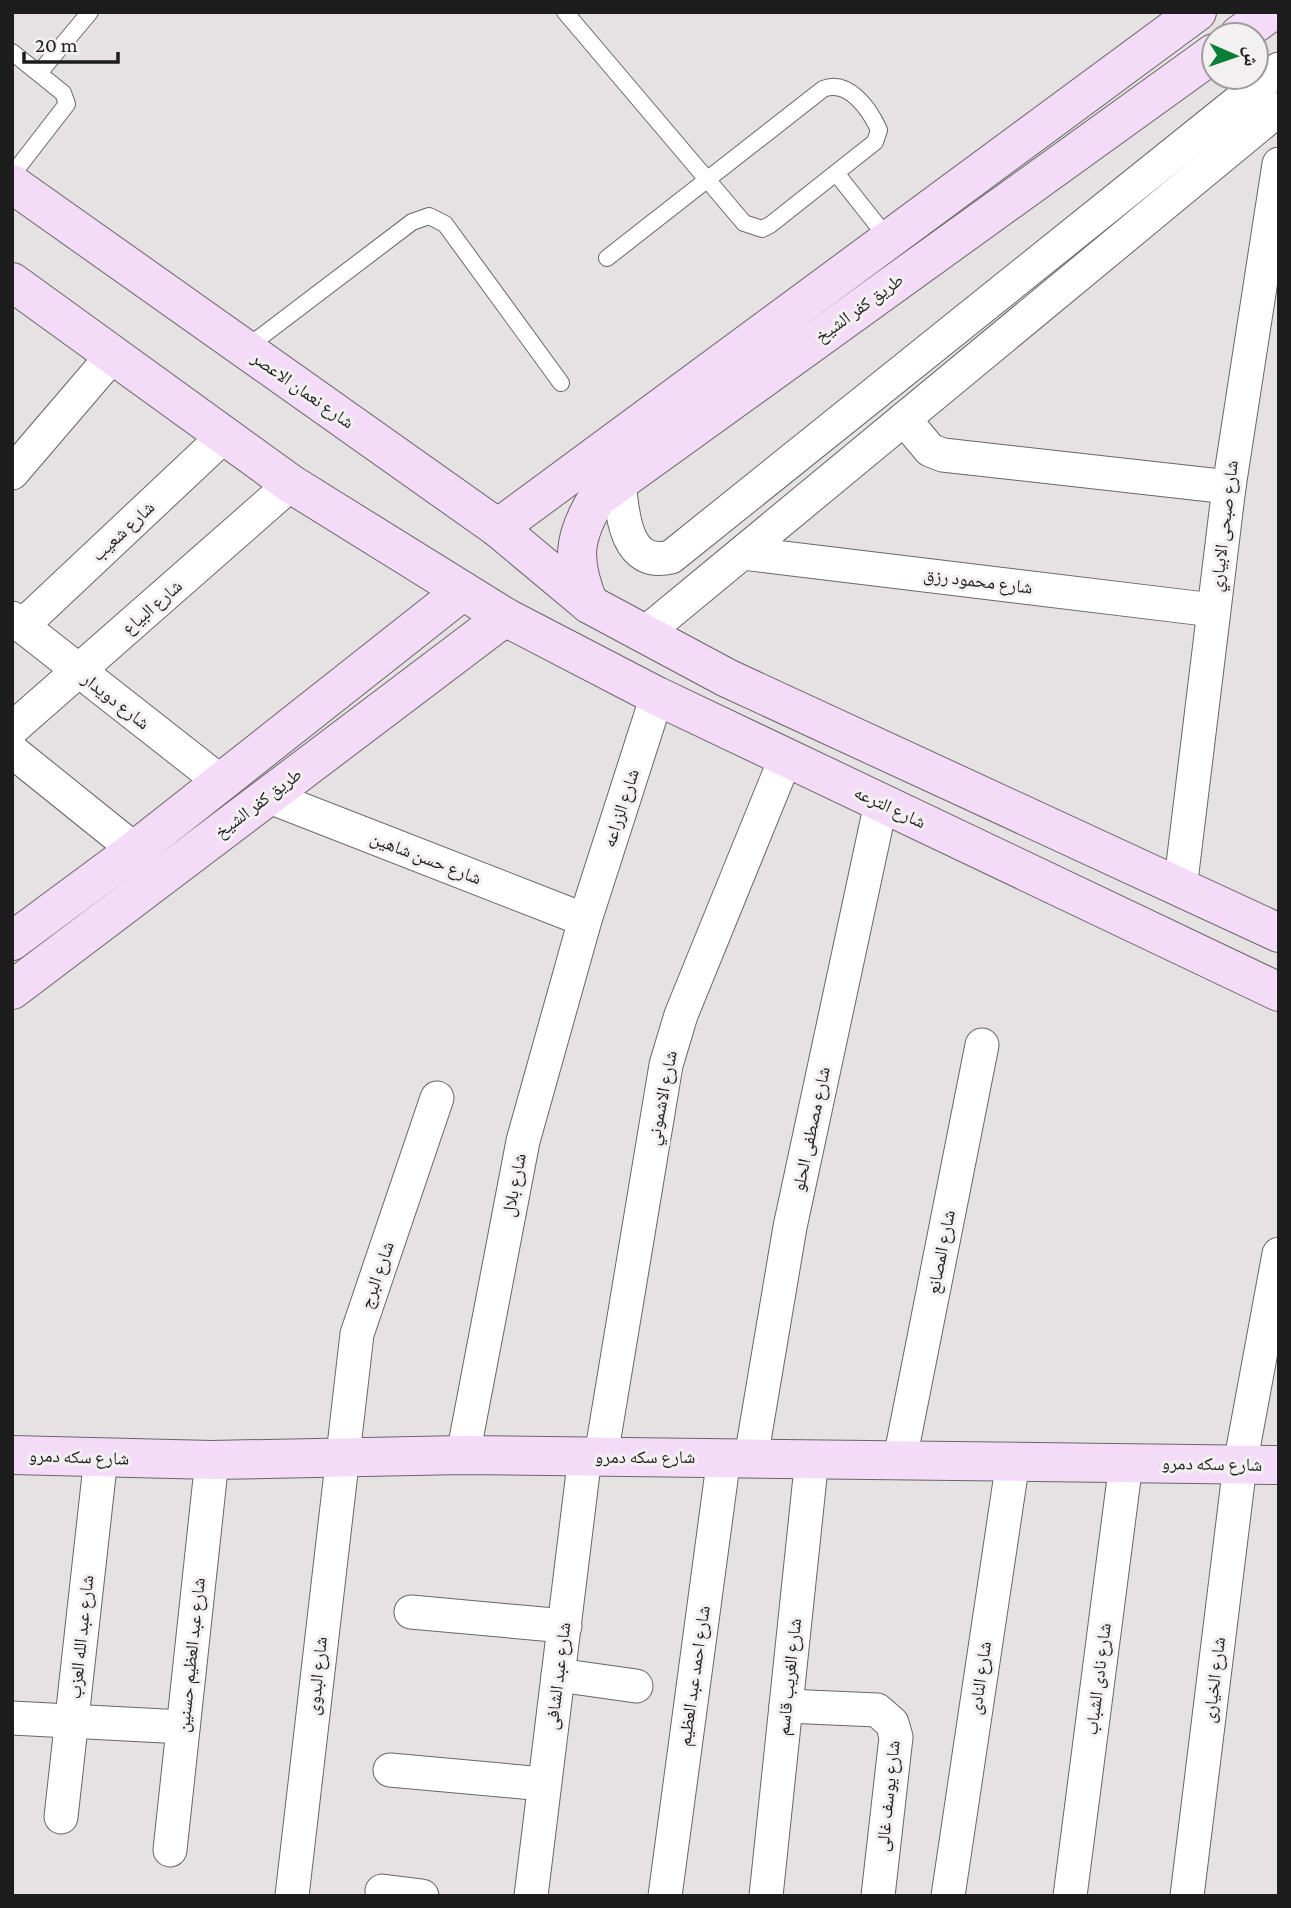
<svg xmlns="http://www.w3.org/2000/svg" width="1291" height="1908" font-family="'Crimson Pro','Noto Naskh Arabic',serif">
	<rect width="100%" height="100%" fill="#e6e2e4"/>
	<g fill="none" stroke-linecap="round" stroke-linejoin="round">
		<defs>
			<g id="lane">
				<path d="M565,12L744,223L762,229L770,225L875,142L879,130C869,108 848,79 823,89L607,258"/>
				<polyline points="12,52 63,93 67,104 12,175"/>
				<polyline points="39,73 90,12"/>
				<polyline points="836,173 889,240"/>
				<polyline points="246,348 412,222 429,216 445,224 561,383"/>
			</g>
			<g id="street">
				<polyline points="904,419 930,450 943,455 1229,487"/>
				<polyline points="12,473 113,355"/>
				<path d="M619,480C622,510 624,569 671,557L1279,69"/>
				<polyline points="743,553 1213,610"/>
				<polyline points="12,618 221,782"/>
				<polyline points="22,626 224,436"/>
				<polyline points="644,634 1279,109"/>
				<polyline points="12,729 291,484"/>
				<polyline points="12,751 135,850"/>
				<polyline points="267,796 585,920"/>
				<polyline points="1180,889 1229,487 1279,164"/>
				<polyline points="463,1455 523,1141 585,920 657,696"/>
				<polyline points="601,1456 666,1065 681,1015 786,757"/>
				<polyline points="751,1458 790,1227 881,803"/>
				<polyline points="900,1459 982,1045"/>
				<polyline points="411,1612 565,1626"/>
				<polyline points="558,1675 636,1686"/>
				<polyline points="786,1706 877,1710 892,1723 896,1737 878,1896"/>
				<polyline points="12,1718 183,1727"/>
				<polyline points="390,1770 544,1784"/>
				<polyline points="61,1817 101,1457"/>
				<polyline points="170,1850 212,1460"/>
				<polyline points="382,1891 422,1896"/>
				<polyline points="292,1896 357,1334 437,1098"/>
				<polyline points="531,1896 585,1456"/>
				<polyline points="665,1896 724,1457"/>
				<polyline points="766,1896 812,1458"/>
				<polyline points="948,1896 1013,1461"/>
				<polyline points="1070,1896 1126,1463"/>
				<polyline points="1187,1896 1240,1465 1279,1254"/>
			</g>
			<g id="secondary">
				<polyline points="1239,35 1271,12"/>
				<polyline points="12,184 498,528 589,604 727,678 1279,933"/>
				<polyline points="12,282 291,484 505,617 657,696 1279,992"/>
				<polyline points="498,528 1197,12"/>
				<path d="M589,604C571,560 573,538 597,498L1214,53"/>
				<polyline points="12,941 135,850 463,591"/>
				<polyline points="12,990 505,617"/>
				<polyline points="12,1455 212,1460 463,1455 1279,1465"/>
			</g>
		</defs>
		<use href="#lane" stroke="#696667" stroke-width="18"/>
		<use href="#street" stroke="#696667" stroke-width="35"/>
		<use href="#secondary" stroke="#696667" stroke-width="40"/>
		<use href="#lane" stroke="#fff" stroke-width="16"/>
		<use href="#street" stroke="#fff" stroke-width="33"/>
		<use href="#secondary" stroke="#f4dbf7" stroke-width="38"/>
	</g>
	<g text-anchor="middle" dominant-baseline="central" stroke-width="6" stroke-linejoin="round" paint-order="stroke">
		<g font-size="18" fill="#1e1d1d" stroke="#f3f0f1">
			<text transform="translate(859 308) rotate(-36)">طريق كفر الشيخ</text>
			<text transform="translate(303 390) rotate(35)">شارع نعمان الاعصر</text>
			<text transform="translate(1224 526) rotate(-83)">شارع صبحى الابياري</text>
			<text transform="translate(123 531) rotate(-43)">شارع شعيب</text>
			<text transform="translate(978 581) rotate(7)">شارع محمود رزق</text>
			<text transform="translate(152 607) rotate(-41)">شارع البياع</text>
			<text transform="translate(116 701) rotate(38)">شارع دويدار</text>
			<text transform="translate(258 803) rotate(-37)">طريق كفر الشيخ</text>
			<text transform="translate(890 807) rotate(25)">شارع الترعه</text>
			<text transform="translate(621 808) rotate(-72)">شارع الزراعه</text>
			<text transform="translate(426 858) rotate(21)">شارع حسن شاهين</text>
			<text transform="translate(662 1098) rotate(-79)">شارع الاشموني</text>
			<text transform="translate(811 1129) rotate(-78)">شارع مصطفى الحلو</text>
			<text transform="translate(514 1185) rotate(-79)">شارع بلال</text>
			<text transform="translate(941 1252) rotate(-79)">شارع المصانع</text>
			<text transform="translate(377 1275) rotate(-71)">شارع البرج</text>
			<text transform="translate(79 1457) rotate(2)">شارع سكه دمرو</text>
			<text x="645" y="1457">شارع سكه دمرو</text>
			<text transform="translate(1212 1464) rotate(1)">شارع سكه دمرو</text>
			<text transform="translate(81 1637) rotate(-84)">شارع عبد الله العزب</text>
			<text transform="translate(191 1655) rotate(-84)">شارع عبد العظيم حسنين</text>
			<text transform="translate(317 1676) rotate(-84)">شارع البدوى</text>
			<text transform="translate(558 1676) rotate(-83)">شارع عبد الشافى</text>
			<text transform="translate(694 1676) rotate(-82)">شارع احمد عبد العظيم</text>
			<text transform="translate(789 1677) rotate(-84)">شارع الغريب قاسم</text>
			<text transform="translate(980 1678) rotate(-82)">شارع النادى</text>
			<text transform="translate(1098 1679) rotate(-83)">شارع نادى الشباب</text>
			<text transform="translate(1214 1680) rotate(-83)">شارع الخيارى</text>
			<text transform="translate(888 1796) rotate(-84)">شارع يوسف غالى</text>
		</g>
	</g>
	<rect width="1291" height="1908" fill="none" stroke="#1e1d1d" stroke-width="28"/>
	<g transform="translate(1235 56) rotate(92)"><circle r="33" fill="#f3f0f1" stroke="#9e9c9c" stroke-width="2"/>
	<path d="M0-5L12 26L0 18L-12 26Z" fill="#0a7f36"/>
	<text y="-10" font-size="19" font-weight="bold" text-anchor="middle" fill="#1e1d1d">ش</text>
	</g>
	<path d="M24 52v10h94v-10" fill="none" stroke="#1e1d1d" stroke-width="3.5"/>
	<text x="35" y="52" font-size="21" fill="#1e1d1d" stroke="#f3f0f1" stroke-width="5" paint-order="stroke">20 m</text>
</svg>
